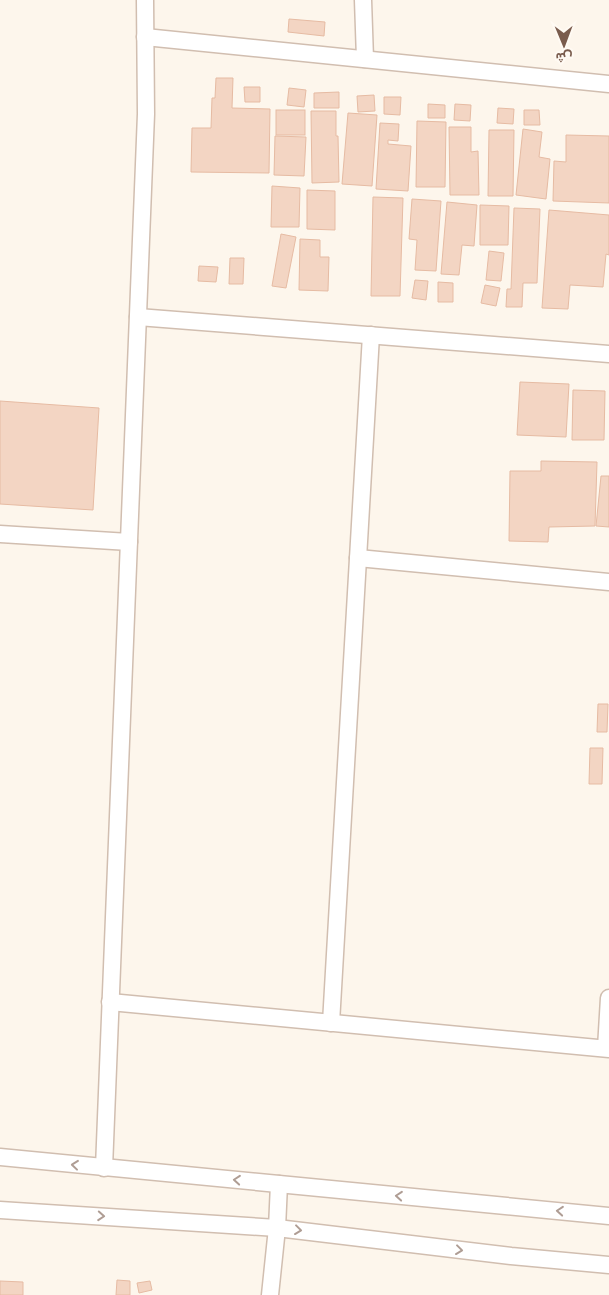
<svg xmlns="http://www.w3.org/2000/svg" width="609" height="1295" font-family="'Asap Condensed',Vazirmatn,sans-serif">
	<rect width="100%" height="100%" fill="#fdf6ec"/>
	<g fill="#f3d5c3" stroke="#e6bba3">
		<polygon points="289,19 325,22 324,36 288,32"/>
		<polygon points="216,78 233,78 232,108 270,109 269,173 191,172 192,128 211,128 212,98 215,98"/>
		<polygon points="244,87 260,87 260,102 245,102"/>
		<polygon points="289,88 306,90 304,107 287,105"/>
		<polygon points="339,92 339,108 314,108 314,93"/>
		<polygon points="374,95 375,111 358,112 357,96"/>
		<polygon points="384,97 401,97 400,115 384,114"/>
		<polygon points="428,104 445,105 445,118 428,118"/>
		<polygon points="455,104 471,105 470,121 454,120"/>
		<polygon points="498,108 514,109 513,124 497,123"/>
		<rect x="276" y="110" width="29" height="25"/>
		<polygon points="524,110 539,110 540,125 524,125"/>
		<polygon points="311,111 336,111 336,136 338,136 339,182 312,183"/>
		<polygon points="348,113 377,115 372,186 342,184"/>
		<polygon points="417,121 446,122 445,187 416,187"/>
		<polygon points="380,123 399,124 398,141 388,140 388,144 411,146 408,191 376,189"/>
		<polygon points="449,127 471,127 471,152 478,151 479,195 450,195"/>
		<polygon points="523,129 542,132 539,157 550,159 546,199 516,195"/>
		<polygon points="489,130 514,130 513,196 488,196"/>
		<polygon points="566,135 609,136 609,203 553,201 554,161 566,162"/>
		<polygon points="275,136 306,137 304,176 274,175"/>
		<polygon points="272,186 300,188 299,227 271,227"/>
		<polygon points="307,190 335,191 335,230 307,229"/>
		<polygon points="373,197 403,198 400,296 371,296"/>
		<polygon points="412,199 441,201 436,271 415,270 417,240 409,239"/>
		<polygon points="447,202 477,205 474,246 462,245 459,275 441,274"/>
		<polygon points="480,205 509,206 508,245 480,245"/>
		<polygon points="514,208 540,209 537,283 523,283 522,307 506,307 507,289 511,289"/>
		<polygon points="549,210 609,215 609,255 606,254 603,287 570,285 568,309 542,308"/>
		<polygon points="281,234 296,237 286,288 272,286"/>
		<polygon points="300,239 320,240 320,257 329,257 328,291 299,290"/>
		<polygon points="489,251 504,253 501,281 486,280"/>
		<polygon points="230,258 244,258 243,284 229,284"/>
		<polygon points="199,266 218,267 216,282 198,281"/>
		<polygon points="415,280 428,281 426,300 412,298"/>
		<polygon points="438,282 453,283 453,302 438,302"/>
		<polygon points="485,285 500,288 496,306 481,303"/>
		<polygon points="520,382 569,384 566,437 517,435"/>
		<polygon points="573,390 605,391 604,440 572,440"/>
		<polygon points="0,401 99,408 93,510 0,504"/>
		<polygon points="541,461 597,462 595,526 549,527 548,542 509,541 510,471 541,471"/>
		<polygon points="601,476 609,476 609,527 596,526"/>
		<polygon points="598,704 608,704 607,732 597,732"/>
		<polygon points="590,748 603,748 602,784 589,784"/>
		<polygon points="117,1280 130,1281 130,1295 116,1295"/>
		<polygon points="0,1281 23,1282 23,1295 0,1295"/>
		<polygon points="150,1281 152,1290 139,1293 137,1283"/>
	</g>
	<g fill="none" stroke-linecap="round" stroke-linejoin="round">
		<defs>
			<g id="street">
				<polyline points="363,0 365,59"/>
				<polyline points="145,37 609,84"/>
				<polyline points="138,317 609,354"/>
				<polyline points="0,534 129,542"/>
				<polyline points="358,558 609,582"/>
				<polyline points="110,1002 609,1049"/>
				<polyline points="331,1023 371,335"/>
				<polyline points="606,1048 609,998"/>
				<polyline points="0,1157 609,1216"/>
				<polyline points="104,1168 146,114 145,0"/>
				<polyline points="0,1210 277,1228 511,1256 609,1265"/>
				<polyline points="270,1295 277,1228 279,1184"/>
			</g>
		</defs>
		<use href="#street" stroke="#d1beb0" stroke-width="19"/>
		<use href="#street" stroke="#fff" stroke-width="16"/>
	</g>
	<defs><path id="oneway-chevron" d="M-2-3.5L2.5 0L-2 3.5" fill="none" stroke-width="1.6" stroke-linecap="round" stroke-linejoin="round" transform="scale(1.25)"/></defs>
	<g stroke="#af9d94">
		<use href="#oneway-chevron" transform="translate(75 1165) rotate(-174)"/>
		<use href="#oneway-chevron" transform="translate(237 1180) rotate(-175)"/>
		<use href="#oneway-chevron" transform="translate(399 1196) rotate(-175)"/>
		<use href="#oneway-chevron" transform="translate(560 1211) rotate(-175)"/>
		<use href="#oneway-chevron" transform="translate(101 1216) rotate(4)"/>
		<use href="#oneway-chevron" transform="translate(298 1230) rotate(7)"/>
		<use href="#oneway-chevron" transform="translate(459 1250) rotate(7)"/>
	</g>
	<g transform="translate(564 45) rotate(179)" stroke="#fffaf3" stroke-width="4" paint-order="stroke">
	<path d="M0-4L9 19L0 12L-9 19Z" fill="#7a5c4d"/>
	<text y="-8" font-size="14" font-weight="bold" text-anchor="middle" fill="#7a5c4d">ش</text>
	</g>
</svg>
